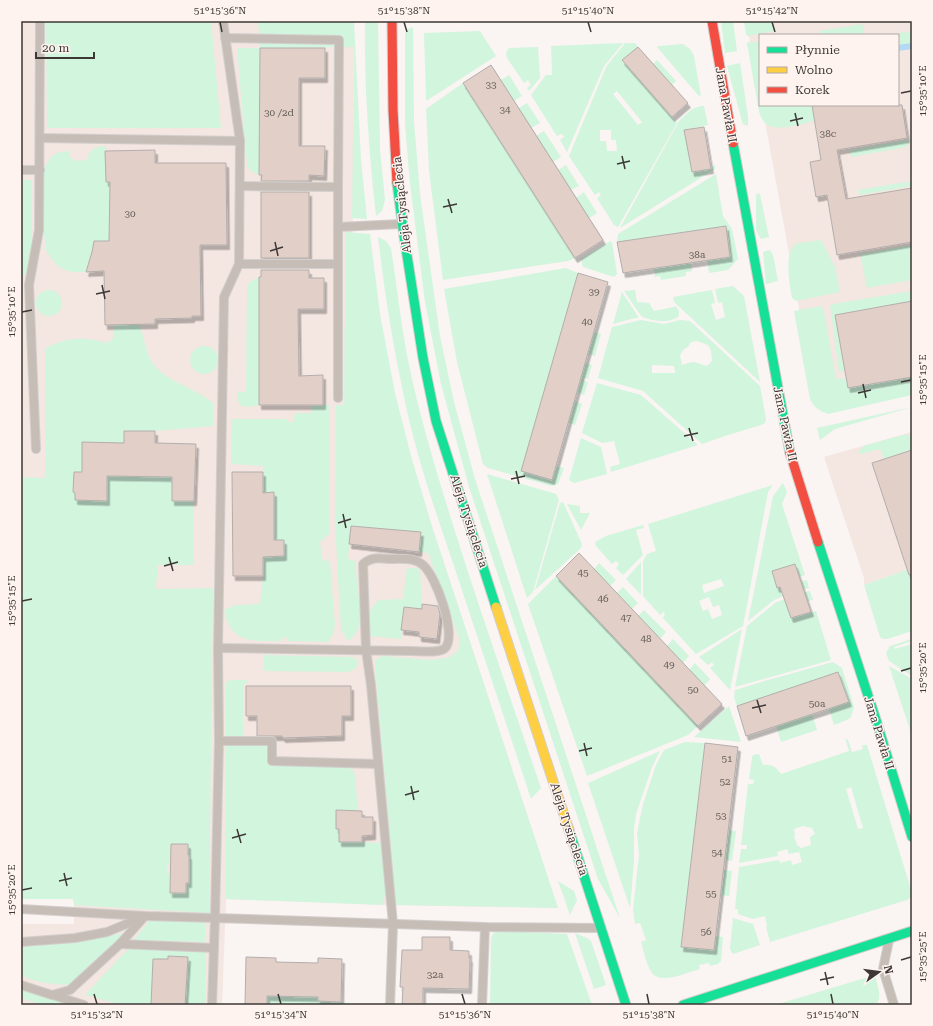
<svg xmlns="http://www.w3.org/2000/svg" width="933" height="1026" font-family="'Roboto Serif',serif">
	<defs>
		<filter id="shadow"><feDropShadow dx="2.5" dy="4.5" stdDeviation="0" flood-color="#0004"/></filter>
	</defs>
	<rect width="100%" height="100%" fill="#faf4f2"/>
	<g fill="#f4e6e1">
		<polygon points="21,21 354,21 351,517 434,533 558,908 391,905 226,899 222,1005 21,1005 21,924 74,924 75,777 21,776"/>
		<polygon points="746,21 912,21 912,387 817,407 762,105 898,105 898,35 760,35 760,97"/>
		<polygon points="912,432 912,568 864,585 864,578 824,457"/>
	</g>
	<g fill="#d2f5de" fill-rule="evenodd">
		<polygon points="46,21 211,21 221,128 47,128"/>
		<polygon points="258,21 354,21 361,160 367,219 352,218 354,47 260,48 259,175 252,172 248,167 246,154 237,48 260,48"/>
		<path d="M365,21H378L380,149L385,200L382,211L376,216C369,152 364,86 365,21Z"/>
		<polygon points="721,21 733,21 737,51 725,53"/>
		<polygon points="744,21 773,21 775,31 747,36 746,34"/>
		<polygon points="862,24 865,35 820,35 819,31"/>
		<polygon points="413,27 414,122 420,194 440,336 454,402 475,479 620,918 598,879 469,487 441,384 425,302 410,184 405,125 405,34 408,29"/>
		<polygon points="480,31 496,56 426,101 424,33"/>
		<polygon points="912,31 912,46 901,48 898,52 898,35 890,35"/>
		<path d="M749,41V43L760,41V105H812L814,121C801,124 776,133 765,123C762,120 761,116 759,112L747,43Z"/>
		<polygon points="623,43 604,66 567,152 560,140 564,137 562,134 557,136 531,95 546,75 552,75 551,46"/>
		<path d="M625,43H635L638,47L622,61L653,64L657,60L676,81L672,85L650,90L677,123L618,227L614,225L597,198L601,195L599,192L595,195L569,156L606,67ZM617,91L642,122L638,125L613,94ZM600,130H611V140H616L617,151H607L606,141H600Z"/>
		<polygon points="683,44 690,49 694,56 701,96 698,95 657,47 659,46"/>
		<polygon points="538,47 540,78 529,91 527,88 531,85 528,80 524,83 507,58 506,53 509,48"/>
		<polygon points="740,63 748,116 748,126 743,124 742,121 727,66"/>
		<polygon points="509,75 522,96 514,101 501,80"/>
		<polygon points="463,83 575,258 568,261 443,280 429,171 426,109"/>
		<polygon points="527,103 540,123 531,128 519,108"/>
		<polygon points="701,106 704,106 708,125 685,130 692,172 711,169 712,166 715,165 715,169 620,228 679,121 692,109"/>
		<polygon points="544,131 561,157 553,162 536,136"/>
		<polygon points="908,140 910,142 906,147 851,157 850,150"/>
		<path d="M106,146V182H110L109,241H94L92,252L86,269L88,272H72L65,270L58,266L51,258L46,250L44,234V169C51,156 53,152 69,151L70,157L75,161L87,160C90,149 94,147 106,146Z"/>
		<polygon points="566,165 579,186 571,190 558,170"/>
		<polygon points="716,174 723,216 732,229 738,259 728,270 709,273 707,260 730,257 725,226 617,242 618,234"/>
		<polygon points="21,180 32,180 31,270 21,277"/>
		<polygon points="912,181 912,186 859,195 858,190"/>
		<polygon points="584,192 597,213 589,218 576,198"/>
		<polygon points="758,193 760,194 769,237 761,239 756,230 756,195"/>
		<path d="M346,232L370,234L380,314L395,393L411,456L434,533L558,908L396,905L375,665L376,659L383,656L430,660L448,658L458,651L460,640L428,553L419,552L421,532L351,526L348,559L355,561L361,620C359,628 356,636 348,641L341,630L335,525L336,405H344Z"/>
		<path d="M378,237L386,241L391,248C397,287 401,326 409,365C420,418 436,470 452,522C480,611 511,700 541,788L531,799C506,723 481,648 456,572C436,513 415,453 403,392C392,341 384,289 378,237Z"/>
		<path d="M821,240L835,267L840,292L796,301L792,298C790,286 783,252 796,244C801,242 815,241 821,240Z"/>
		<polygon points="611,241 612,242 617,274 614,277 583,267 581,259"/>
		<polygon points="912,245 912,280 867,288 860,254"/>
		<polygon points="770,250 773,255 778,281 766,284 763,252"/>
		<polygon points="691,263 692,271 686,272 686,276 661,280 660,276 655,277 654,269"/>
		<polygon points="566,268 578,273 521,471 555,466 564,468 558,484 552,486 488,468 483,464 457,362 444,289"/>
		<polygon points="259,277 259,405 249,407 241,406 237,399 237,393 246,391 247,286 251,281"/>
		<polygon points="733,286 744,296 760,382 674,302 673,297 712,290 715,303 711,304 716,320 725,317 722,302 718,303 715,289"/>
		<circle cx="49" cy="303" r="13"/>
		<path d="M635,290L637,302L649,303L654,311L674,307L675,306C679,309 680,312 678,317C666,324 654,321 642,317L624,291Z"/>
		<polygon points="912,291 912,301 835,315 844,371 839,372 830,306 833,304"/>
		<polygon points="622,292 639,318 635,318 613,324"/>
		<path d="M821,306L824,311L836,379L846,378L848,388L912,377V395L828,414C820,411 814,408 810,399L794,311Z"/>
		<path d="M641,320L664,324L680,320L690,321L760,386L766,419L765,423L761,425L725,436L702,444L643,391L598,378L612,327ZM697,341L708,345L711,351L712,361L707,366L694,362L688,363L682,365L680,355L684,349L688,347L691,342ZM652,365L674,366L675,373H652Z"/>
		<path d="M113,325H140C143,335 146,352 151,361C165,382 194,387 213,403V426L155,431H124V443L82,442V472H74L73,492L75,493V500L106,501L107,476L172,477V501H194V565H158L156,589L213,588L209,913L74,905L73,899H21V477L45,478V348C69,337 82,336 107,343L114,338ZM171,844H188V855L189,856V883H186V893H170V873H167V864H170Z"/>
		<polygon points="594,332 601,334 595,356 587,354"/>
		<circle cx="204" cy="360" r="14"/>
		<polygon points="585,363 592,365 588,379 584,378 584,381 588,382 584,395 576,392"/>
		<polygon points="597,383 641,395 698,445 611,472 610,467 620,464 614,441 602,443 582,433"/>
		<polygon points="574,401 582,404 575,425 568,422"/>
		<path d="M311,405H330L329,534L320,542L322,559L330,562L335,625L333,634L328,642L287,641L286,637L281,638V641C252,641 231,644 224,610L236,605L260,604L263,576V557L284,556V540H274V493H263V466L231,464L232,419H287V422H293L295,413H311Z"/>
		<polygon points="912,407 835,429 820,440 817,428"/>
		<polygon points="903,435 912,435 912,450 884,459 880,449 861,454 858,453 863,446"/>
		<polygon points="581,438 601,447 607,474 574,483 569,480"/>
		<polygon points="487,474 556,494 559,500 533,592 527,598"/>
		<polygon points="783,483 787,492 782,504 805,575 799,577 795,565 772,572 777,588 807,580 809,588 795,591 774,600 748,621 773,496"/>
		<path d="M773,485L768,492L743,626L696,654L663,618L665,614L663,612L660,615L643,596V561L647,554L656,551L648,524ZM721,579L724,586L704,593L702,585ZM709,597L713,607L719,605L722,615L712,619L708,609L703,611L699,601Z"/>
		<polygon points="563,502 582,544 581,548 535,590 560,503"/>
		<polygon points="567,504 580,506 580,513 590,513 581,530"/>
		<polygon points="643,525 644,528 636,530 643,555 623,575 616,568 619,564 616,561 612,564 596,546 595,542 606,536"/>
		<polygon points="641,562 641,595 626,579"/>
		<polygon points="599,563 616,580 610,586 594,569"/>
		<path d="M407,568H417L420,570L422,609L404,607L401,639L370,636C369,619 365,612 379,600L403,599Z"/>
		<polygon points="912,568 912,631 887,639 883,639 880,637 864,585"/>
		<polygon points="556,576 698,726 688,735 587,776 528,604"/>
		<polygon points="623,587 638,603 632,609 617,593"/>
		<polygon points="810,591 813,600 808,601 806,596 786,602 791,618 816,611 831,660 735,687 747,626 775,603 796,594"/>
		<polygon points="644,610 666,632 660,639 638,616"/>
		<polygon points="742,629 730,690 710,668 714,665 712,662 708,665 699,657"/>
		<polygon points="673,639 689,656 683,663 667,646"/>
		<polygon points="912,639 912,641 894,647 895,649 912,644 912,676 889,661 886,653 890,646"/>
		<path d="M264,655L351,657L356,659L358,662C357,668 354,670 348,672L264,671Z"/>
		<polygon points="833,662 842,668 854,707 851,717 847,720 834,725 829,709 849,702 838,672 737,706 734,698 735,690 768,680"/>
		<polygon points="695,663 710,679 704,686 689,670"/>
		<polygon points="889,666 912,679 912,736"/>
		<polygon points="232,680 248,680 248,683 243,684 243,736 225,736 226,682"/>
		<polygon points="729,706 741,742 694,737"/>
		<polygon points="812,714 817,730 781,742 776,726"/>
		<path d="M845,738L848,740L852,752L863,749L862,745H867L912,893L911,897L907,900L770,942L766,927L767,926L765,916L753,919L738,914V909H735L739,867L779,860L780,863L791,860L792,865L802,862L799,852L789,854L787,849L777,852L778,856L739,863L741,849H747V845H741L748,784H753L754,780L749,779L752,758L753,755L759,754L763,765C772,764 776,767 781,774L849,751ZM851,787L863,828L858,829L846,789ZM803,826L812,828L815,834L810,837L811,845L801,848L797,845L794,836L795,835L794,830L796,828Z"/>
		<path d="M685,742L705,743L681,947L714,950L716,936L723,937L721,961L718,964L710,966L709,963L699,965L700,969C688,972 661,985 652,973C646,964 644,952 641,942L646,940L640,923L635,924L633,910L639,855L637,833L643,804L656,765L664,750Z"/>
		<polygon points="225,744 267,746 268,765 348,767 353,770 355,775 358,810 336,810 339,829 339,841 382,843 386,892 382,905 225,899"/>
		<polygon points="660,751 652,767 636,814 634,829 634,861 630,908 588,783"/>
		<polygon points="729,830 736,831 732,861 725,860"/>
		<polygon points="724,870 732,871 729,896 721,895"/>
		<polygon points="558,881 574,891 577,900 570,915"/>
		<polygon points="733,918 753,924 760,945 733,954 732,953 730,949"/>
		<polygon points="149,921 205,921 205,942 134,940"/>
		<polygon points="505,931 567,934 592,1005 490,1005 491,938 494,932"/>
		<path d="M125,933L69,985C52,984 36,983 21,975V948L30,946L70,942Z"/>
		<polygon points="575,933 589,939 591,941 606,985 594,989"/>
		<polygon points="129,948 206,951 205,1005 185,1005 187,957 169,956 168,959 153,959 151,1005 122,1005 85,995"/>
		<path d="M875,975C877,985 883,996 876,1005H775Z"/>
		<polygon points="21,989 69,1005 43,1005 21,998"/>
		<polygon points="267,996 318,997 318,1001 341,1002 357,1005 267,1005"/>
	</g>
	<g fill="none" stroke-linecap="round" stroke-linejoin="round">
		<polyline stroke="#b4d9f5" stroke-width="6" points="898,48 912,46"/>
	</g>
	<g fill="#e1cfc8" stroke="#b3aead" filter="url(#shadow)">
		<polygon points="638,47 688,103 672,117 622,60"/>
		<polygon points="260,48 325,48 325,78 299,78 299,146 325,146 324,176 309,175 309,181 261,181 262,175 259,175"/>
		<polygon points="491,65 603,240 575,258 463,83"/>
		<polygon points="812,105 902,105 907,138 837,150 846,199 912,188 912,242 837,255 827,195 816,197 810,162 821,160"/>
		<polygon points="704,127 711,169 692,172 684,130"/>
		<polygon points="155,150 155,163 226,163 227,245 200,245 201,316 192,316 192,318 155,319 155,324 105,325 104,271 86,272 92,252 94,241 109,241 110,182 106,182 105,151"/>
		<rect x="261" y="192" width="48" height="66"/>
		<polygon points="726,226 730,257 623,273 617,242"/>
		<polygon points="261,270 309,270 309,278 324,278 324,309 298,309 299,376 323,375 323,405 259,405 259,277 261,277"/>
		<polygon points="578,273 608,282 552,480 521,471"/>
		<polygon points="912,301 912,377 848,388 835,315"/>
		<polygon points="124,431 155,431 155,443 196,444 194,501 172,501 172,477 107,476 107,501 75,500 75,493 73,492 74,472 82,472 82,442 124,443"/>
		<polygon points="912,450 912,574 909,575 872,463"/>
		<polygon points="232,472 263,472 263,493 274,492 274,540 284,540 284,556 263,557 263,576 233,576"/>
		<polygon points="351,526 421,532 419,552 349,544"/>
		<polygon points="579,553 722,704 698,726 556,576"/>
		<polygon points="795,564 811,612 791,618 780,587 777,588 772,571"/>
		<polygon points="422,604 438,606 440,614 437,639 419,637 419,632 401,630 404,607 422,609"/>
		<polygon points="838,672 849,702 746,736 737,706"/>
		<polygon points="246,686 351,686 351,716 342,716 342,736 283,738 282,736 257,736 257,716 246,716"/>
		<polygon points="705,743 738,747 714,950 681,947"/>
		<polygon points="336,810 362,811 362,817 373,817 373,835 362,836 362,842 339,842 339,829 336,829"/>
		<polygon points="171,844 188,844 188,855 189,855 189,883 186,883 186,893 170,893"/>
		<polygon points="422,937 450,937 450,950 469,951 469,958 470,958 469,989 423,988 423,1005 402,1005 403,987 400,987 402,950 422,950"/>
		<polygon points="168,956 188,957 185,1005 151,1005 153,959 168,959"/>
		<polygon points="246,957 276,958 276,962 318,963 318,958 342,959 341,1002 318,1001 318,997 267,996 267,1005 245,1005"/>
	</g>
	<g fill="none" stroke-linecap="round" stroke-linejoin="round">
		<defs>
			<g id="lane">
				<polyline points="223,21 240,141 239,264 224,297 218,648 219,741 215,918 485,927 601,928"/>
				<polyline points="225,38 339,40 338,187 338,398"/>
				<polyline points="40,138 240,141"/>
				<polyline points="21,170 40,170"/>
				<polyline points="240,186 338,187"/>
				<polyline points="338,227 401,224"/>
				<polyline points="239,264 338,264"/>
				<polyline points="36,449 29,285 39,230 40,21"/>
				<path d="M218,648C282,649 347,650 411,651C419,651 441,654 446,647C456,632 436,576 423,565C414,557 400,559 389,559C379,558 371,557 363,564L366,650L371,685L393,924L390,1005"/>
				<polyline points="219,741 272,741 272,761 378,764"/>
				<polyline points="21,909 145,916 215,918 212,1005"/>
				<polyline points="889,940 883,969 894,1005"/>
				<polyline points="21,942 75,938 107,932 143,917"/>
				<polyline points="120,944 214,948"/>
				<polyline points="21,985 52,995 70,990 120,944 145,916"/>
				<polyline points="53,995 84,1005"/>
				<polyline points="482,1005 485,927"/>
			</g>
			<g id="fast">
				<polyline points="733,143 790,453"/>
				<polyline points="397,183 404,236 423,358 436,421 496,607"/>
				<polyline points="818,542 876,720 912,837"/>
				<polyline points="569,830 626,1005"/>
				<polyline points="683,1005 912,931"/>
			</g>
			<polyline id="slow" points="496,607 569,830"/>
			<g id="jam">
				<polyline points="392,21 393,110 397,183"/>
				<polyline points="712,21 733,143"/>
				<polyline points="790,453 818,542"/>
			</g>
		</defs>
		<use href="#lane" stroke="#d3cfcd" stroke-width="10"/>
		<use href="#fast" stroke="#d3cfcd" stroke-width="11"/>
		<use href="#slow" stroke="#d3cfcd" stroke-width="11"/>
		<use href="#jam" stroke="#d3cfcd" stroke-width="11"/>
		<use href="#lane" stroke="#c6beb6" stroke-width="8"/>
		<use href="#fast" stroke="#16e098" stroke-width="9"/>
		<use href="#slow" stroke="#ffcf43" stroke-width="9"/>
		<use href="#jam" stroke="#f24e42" stroke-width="9"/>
	</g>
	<path fill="none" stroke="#3d3836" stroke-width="1.5" d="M220,22L222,32M404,22L407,32M588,22L591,32M772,22L775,32M901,93L911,91M795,113L798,126M790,121L803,118M622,156L625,169M617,164L630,161M448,199L452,213M443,207L457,204M275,242L278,256M270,251L283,247M102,285L105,299M96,294L110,291M22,312L32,310M901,382L911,380M863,384L866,398M858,393L871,390M689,428L693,441M684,436L698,433M516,471L519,484M511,479L525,476M343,514L346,528M338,523L351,519M169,557L173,571M164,566L178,562M22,601L32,599M901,671L911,668M757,700L761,713M752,708L766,705M584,743L587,756M579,751L592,748M411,786L414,800M405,795L419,791M237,829L241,843M232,838L246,834M64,873L67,886M59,881L72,878M22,890L32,888M901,960L911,957M825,972L828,985M820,980L834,977M94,994L97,1004M278,994L281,1004M462,994L465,1004M647,994L649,1004M831,994L833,1004"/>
	<g text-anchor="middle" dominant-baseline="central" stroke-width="3" stroke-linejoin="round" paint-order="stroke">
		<g font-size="10" fill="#665e5a">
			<text x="491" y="84">33</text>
			<text x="505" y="109">34</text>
			<text x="279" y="112">30 /2d</text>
			<text x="828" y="133">38c</text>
			<text x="130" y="213">30</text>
			<text x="697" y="254">38a</text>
			<text x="594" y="291">39</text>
			<text x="587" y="321">40</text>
			<text x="583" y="572">45</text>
			<text x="603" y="598">46</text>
			<text x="626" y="617">47</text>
			<text x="646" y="638">48</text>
			<text x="669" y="664">49</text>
			<text x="693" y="689">50</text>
			<text x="817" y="703">50a</text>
			<text x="727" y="758">51</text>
			<text x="725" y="781">52</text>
			<text x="721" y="815">53</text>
			<text x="717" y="852">54</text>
			<text x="711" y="893">55</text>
			<text x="706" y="931">56</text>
			<text x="435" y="974">32a</text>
		</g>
		<g font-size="12" fill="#3d3836" stroke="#fef3ef">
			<text transform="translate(726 105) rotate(80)">Jana Pawła II</text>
			<text transform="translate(402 205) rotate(-96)">Aleja Tysiąclecia</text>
			<text transform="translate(785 424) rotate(78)">Jana Pawła II</text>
			<text transform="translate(469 521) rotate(72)">Aleja Tysiąclecia</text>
			<text transform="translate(879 733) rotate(73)">Jana Pawła II</text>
			<text transform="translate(569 829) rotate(72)">Aleja Tysiąclecia</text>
		</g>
	</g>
	<rect width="933" height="1026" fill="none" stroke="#fef3ef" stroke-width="44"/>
	<rect x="759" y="34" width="140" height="72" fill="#fef3ef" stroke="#b1a8a5"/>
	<rect x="767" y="47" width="20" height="6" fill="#16e098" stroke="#b1a8a5"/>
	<text x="795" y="54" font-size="12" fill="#3d3836">Płynnie</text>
	<rect x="767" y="67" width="20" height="6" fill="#ffcf43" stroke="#b1a8a5"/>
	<text x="795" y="74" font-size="12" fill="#3d3836">Wolno</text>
	<rect x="767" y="87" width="20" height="6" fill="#f24e42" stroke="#b1a8a5"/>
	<text x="795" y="94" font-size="12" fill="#3d3836">Korek</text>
	<g transform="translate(879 972) rotate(76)" stroke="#fef3ef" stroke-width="3" paint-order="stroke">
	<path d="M0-3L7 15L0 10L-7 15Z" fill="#3d3836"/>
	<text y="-6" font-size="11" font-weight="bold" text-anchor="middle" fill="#3d3836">N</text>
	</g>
	<path d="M36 52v6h58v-6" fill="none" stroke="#3d3836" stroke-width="2"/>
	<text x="42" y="52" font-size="12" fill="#3d3836" stroke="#fef3ef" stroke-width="3" paint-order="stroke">20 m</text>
	<rect x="22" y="22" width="889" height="982" fill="none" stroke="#3d3836" stroke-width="1.5"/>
	<g font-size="10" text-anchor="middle" fill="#3d3836">
		<text x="220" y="14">51°15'36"N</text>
		<text x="404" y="14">51°15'38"N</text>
		<text x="588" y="14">51°15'40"N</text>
		<text x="772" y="14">51°15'42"N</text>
		<text transform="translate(922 91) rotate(-90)" y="4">15°35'10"E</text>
		<text transform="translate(11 312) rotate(-90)" y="4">15°35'10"E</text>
		<text transform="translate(922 380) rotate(-90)" y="4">15°35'15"E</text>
		<text transform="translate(11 601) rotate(-90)" y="4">15°35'15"E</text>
		<text transform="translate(922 668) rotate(-90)" y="4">15°35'20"E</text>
		<text transform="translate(11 890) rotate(-90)" y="4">15°35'20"E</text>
		<text transform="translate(922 957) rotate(-90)" y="4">15°35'25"E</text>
		<text x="97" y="1018">51°15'32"N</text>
		<text x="281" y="1018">51°15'34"N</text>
		<text x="465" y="1018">51°15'36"N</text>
		<text x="649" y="1018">51°15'38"N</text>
		<text x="833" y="1018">51°15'40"N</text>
	</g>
</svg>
